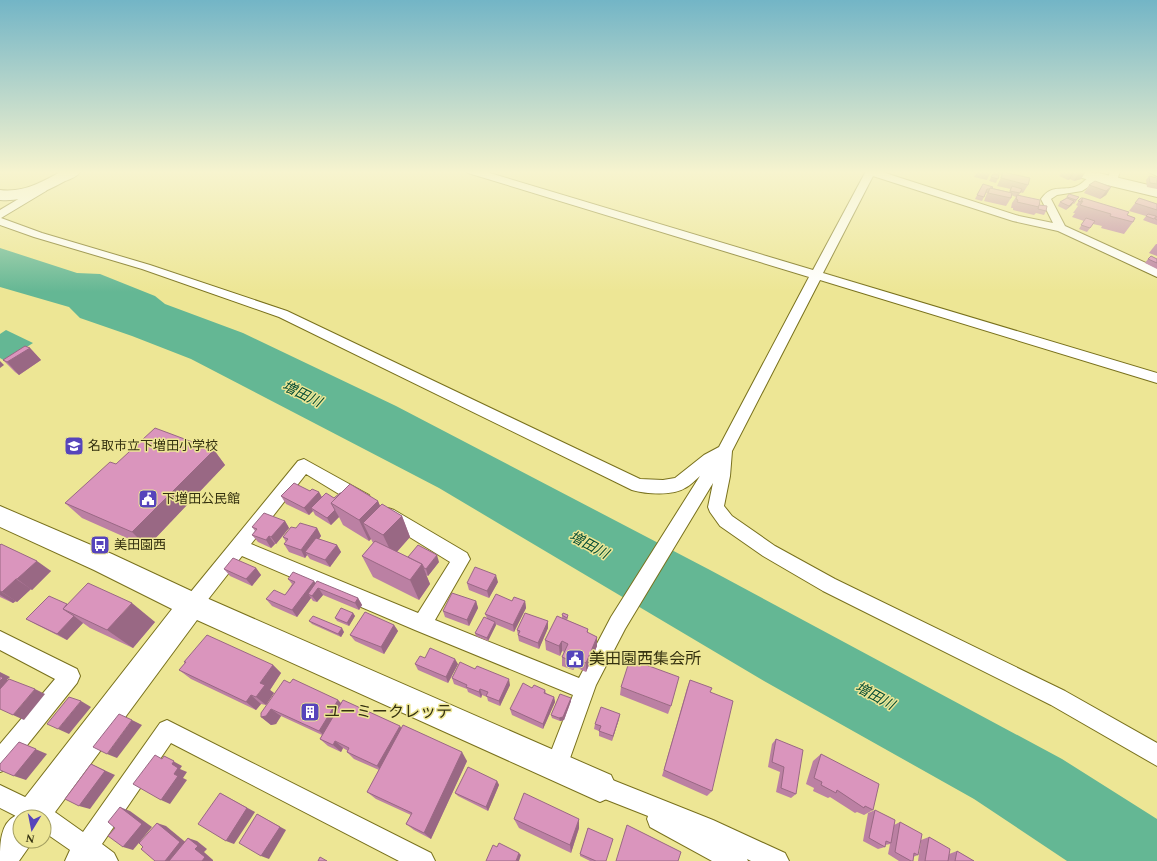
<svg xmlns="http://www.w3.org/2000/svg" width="1157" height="861" font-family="Spectral,'Noto Sans JP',serif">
	<rect width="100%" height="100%" fill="#ede695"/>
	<g fill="#64b794">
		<polygon points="0,248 77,273 100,274 155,296 165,304 243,333 396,406 710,570 1062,759 1157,819 1157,861 1067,861 974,799 764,681 439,488 191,359 132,336 80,318 69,307 0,287"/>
		<polygon points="6,330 33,343 5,361 0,358 0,334"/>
	</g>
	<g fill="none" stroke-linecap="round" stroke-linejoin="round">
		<defs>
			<g id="street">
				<path d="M466,171H483L813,270L866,171H879L1019,216L1053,223L1041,199C1053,182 1065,193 1079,185C1085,181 1090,174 1099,176L1100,178L1099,180L1082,191L1057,195L1051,199L1065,226L1157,268V277L1058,231L1013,221L873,176L823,273L1157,373V383L820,280L732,451L730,476L724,506L732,516L775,546L835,579L1065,691L1157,743V766L1051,705L823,591L763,556L720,526L710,512L708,507L713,483L625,629L596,685L564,775L556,778L548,775L545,767L573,695L415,630L242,556L199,611L192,614L185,611L183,605L185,599L298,461L304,459L369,495L371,500L369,505L363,507L357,505L306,474L251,544L418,613L450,562L382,520L380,515L382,510L388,508L394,510L467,553L470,559L435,620L579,678L611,617L700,476C695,480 691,485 685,488C673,496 646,494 632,490L279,317L142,269L34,237L0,225V210L35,189V186C40,185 44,185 47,189L46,191L1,218L42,233L150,265L287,311L640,479L663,480L675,478L704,455L719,447L809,277L468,173Z"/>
				<polygon points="1110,171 1120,171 1116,184 1112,185 1107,182"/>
				<polygon points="1147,171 1157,171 1157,176"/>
				<polygon points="0,631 77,669 80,676 77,683 8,769 0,772 0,744 55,679 0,650"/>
				<polygon points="167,720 431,853 435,861 399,861 171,743 102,844 114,853 118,861 65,861 70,850 44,832 44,817 20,818 0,808 0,785 52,810 83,832 160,723"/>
				<polygon points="600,775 713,820 785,853 789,861 751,861 747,859 748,861 712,861 650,827 647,819 648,816 592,794 589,786 592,778"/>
			</g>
			<g id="secondary">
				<path d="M62,171H81C78,176 71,179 65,181C45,192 24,202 0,200V190C23,193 42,182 62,171Z"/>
				<polygon points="1066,171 1090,171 1157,187 1157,197 1107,185 1068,174"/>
				<path d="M0,506L112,554L202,596L611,775L616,786L611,797L600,802L589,797L197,620L44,827V817H20V841H33L19,861H0C0,844 0,824 15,816L19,805L172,609L94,570L0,527Z"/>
			</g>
		</defs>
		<use href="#street" stroke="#79711d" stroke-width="2"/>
		<use href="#secondary" stroke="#79711d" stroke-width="2"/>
		<use href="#street" fill="#fff" fill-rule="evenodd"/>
		<use href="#secondary" fill="#fff" fill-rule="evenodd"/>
	</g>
	<g fill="#bb80a3">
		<polygon points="977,171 991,171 987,180 974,177"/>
		<polygon points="995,171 1004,171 1028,185 1023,193 1020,192 1019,195 1039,205 1046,211 1044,215 1036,213 1034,215 1013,210 1013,208 1011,208 1012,203 1016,197 1011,195 1011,198 1006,206 984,201 987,193 986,193 982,201 975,199 983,184 992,188 1009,192 1011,189 997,186 1002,175 994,173"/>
		<polygon points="1062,171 1098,171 1096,174 1086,171 1081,179 1074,181 1070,179 1068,180 1059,176"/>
		<polygon points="993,174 999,175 996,183 989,181"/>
		<polygon points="1149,176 1157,178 1157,189 1147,187 1146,180"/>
		<polygon points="1089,185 1111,187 1106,195 1100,199 1084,193"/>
		<polygon points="1069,194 1079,197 1074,204 1072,203 1066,210 1058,206 1060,202 1066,198"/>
		<polygon points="1081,198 1127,215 1133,222 1124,234 1101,228 1102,226 1093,224 1087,232 1079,229 1084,221 1072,217 1075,213 1073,213 1078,206 1076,205"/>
		<polygon points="1139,198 1157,204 1157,225 1151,223 1154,219 1151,223 1143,220 1146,216 1129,211"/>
		<polygon points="1156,244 1157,244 1157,256 1149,253"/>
		<polygon points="1148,259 1157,259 1157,269 1145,263"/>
		<polygon points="30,348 41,360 19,375 15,372 3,360"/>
		<polygon points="214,450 225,465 147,547 82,518 65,503 116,464"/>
		<polygon points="310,491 319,492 322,497 334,498 341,493 378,501 380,506 402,516 410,537 397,552 408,557 439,562 428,576 426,575 430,584 419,600 373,577 362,556 373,543 371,539 369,541 343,525 339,517 331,525 315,515 313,511 309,515 286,504 281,496"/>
		<polygon points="285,521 289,528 276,544 275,544 271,548 258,542 252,535 255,531 252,527"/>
		<polygon points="296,528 317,528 321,536 319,539 337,545 341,552 330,567 310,559 307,555 305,558 289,552 284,544 286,542 283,537"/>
		<polygon points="0,545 51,571 32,590 31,589 17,602 16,601 13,603 0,597"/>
		<polygon points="256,568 261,575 252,586 230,576 224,569"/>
		<polygon points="288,579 314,581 316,584 358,598 362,605 359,610 323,595 317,602 313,601 311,598 297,617 272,606 266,599 285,595 292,584"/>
		<polygon points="498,582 489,598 469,590 467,583"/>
		<polygon points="476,601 478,608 469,626 445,617 443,611"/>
		<polygon points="512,601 525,601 526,608 514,632 495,624 496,625 488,641 476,636 475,633 487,618 485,614"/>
		<polygon points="67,604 155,622 133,648 90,628 83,623 67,640 37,625 26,619"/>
		<polygon points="353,613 355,616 349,626 337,621 335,618"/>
		<polygon points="562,615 568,618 567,620 588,629 588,633 597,637 597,646 586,672 575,667 573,670 562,666 562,657 564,652 562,651 560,656 546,650 545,640 562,618"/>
		<polygon points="309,621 344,632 341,637 312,624"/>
		<polygon points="548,621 548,628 539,649 519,641 517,630"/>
		<polygon points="394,625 398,631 384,654 355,641 350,635"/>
		<polygon points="425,658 458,664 448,683 418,670 415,664"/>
		<polygon points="184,662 273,665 281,673 270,690 274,693 266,705 261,704 256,710 191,679 179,670 185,663"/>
		<polygon points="452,678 510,685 500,706 488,701 487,697 482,695 481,698 468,692 467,689 454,684"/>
		<polygon points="690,680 710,692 712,791 707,796 662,776 687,688"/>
		<polygon points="290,683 338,700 341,703 401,728 467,761 431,839 414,830 406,824 411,815 376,799 367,792 379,770 354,759 347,752 348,751 343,748 341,752 328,746 320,739 322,735 281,716 276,724 271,725 261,717"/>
		<polygon points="621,687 671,706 668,714 620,695"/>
		<polygon points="532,688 545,690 546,693 554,697 555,702 543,729 512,715 510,709"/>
		<polygon points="571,701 564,720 560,721 552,718 551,715"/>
		<polygon points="619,719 612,741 599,736 599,731 594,729 595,724"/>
		<polygon points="776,739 796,794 791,798 776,792 780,772 768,767 772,744"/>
		<polygon points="821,754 873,810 864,815 857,812 855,813 830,797 828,798 813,791 814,788 806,784 813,761"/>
		<polygon points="497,781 499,785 488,811 458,796 455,793"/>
		<polygon points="875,810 894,825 900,822 918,855 913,857 913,861 899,861 888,854 890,844 885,845 885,847 878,849 863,841 868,813"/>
		<polygon points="514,819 579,828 571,853 519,828"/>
		<polygon points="929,837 949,854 957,851 974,861 918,861 921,840"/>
		<polygon points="580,854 606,861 590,861 580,856"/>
	</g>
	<g fill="#996884">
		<polygon points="1075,171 1070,179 1068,180 1073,172"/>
		<polygon points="1085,171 1086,171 1081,179 1074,181 1079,173"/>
		<polygon points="1111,187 1106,195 1100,199 1106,191"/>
		<polygon points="1074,201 1072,205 1066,210 1069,206"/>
		<polygon points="30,348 41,360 19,375 7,362"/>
		<polygon points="0,361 4,365 0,368"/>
		<polygon points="214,450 225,465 147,547 132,532"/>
		<polygon points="319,492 323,500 311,508 313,511 309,515 304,508"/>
		<polygon points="378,501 387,523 363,523 371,539 369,541 359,520"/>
		<polygon points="335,510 339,517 331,525 327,518"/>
		<polygon points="402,516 410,537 393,556 383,535"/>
		<polygon points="285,521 289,528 276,544 271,537"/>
		<polygon points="317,528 321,536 308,554 305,552 307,555 305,558 301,550"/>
		<polygon points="269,536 275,544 271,548 266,540"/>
		<polygon points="337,545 341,552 330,567 325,560"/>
		<polygon points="437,555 439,562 428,576 426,569"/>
		<polygon points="37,561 51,571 32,590 17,579"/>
		<polygon points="422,564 430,584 419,600 410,580"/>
		<polygon points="256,568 261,575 252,586 246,579"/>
		<polygon points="496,575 498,582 489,598 487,591"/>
		<polygon points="16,579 31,589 17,602 2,592"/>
		<polygon points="314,581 323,595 317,602 312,596 308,594 311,598 297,617 292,610"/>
		<polygon points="0,591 16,601 13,603 0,595"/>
		<polygon points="358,598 362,605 359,610 355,603"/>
		<polygon points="476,601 478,608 469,626 467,620"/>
		<polygon points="525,601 526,608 514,632 513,625"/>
		<polygon points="132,603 155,622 133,648 107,630"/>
		<polygon points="353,613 355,616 349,626 347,623"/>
		<polygon points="74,616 83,623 67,640 57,634"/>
		<polygon points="548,621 548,628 539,649 538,643"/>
		<polygon points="495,622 496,625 488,641 487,638"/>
		<polygon points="394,625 398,631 384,654 381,647"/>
		<polygon points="342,628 344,632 341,637 338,634"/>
		<polygon points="597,637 597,646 586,672 586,663"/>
		<polygon points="562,641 562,651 560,656 559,646"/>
		<polygon points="574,658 575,667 573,670 573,662"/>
		<polygon points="455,659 458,664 448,683 446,677"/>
		<polygon points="273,665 281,673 270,690 274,693 266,705 256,697 260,683"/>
		<polygon points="0,672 10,677 7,680 15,683 0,700"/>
		<polygon points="509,679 510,685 500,706 499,701"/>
		<polygon points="35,689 45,694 24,720 13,715"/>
		<polygon points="480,689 482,695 481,698 479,692"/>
		<polygon points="251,695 261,704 256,710 246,702"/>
		<polygon points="554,697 555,702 543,729 543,724"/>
		<polygon points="571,698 571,701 564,720 560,721 559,718"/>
		<polygon points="338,700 345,708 327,738 319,731"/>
		<polygon points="81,701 91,707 69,734 58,729"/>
		<polygon points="271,709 281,716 276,724 271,725 261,717"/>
		<polygon points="620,714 619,719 612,741 613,736"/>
		<polygon points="132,720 142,725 117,758 107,754"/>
		<polygon points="400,726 405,733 384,773 377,766"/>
		<polygon points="335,741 343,748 341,752 333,745"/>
		<polygon points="19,742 47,754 26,780 14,776"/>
		<polygon points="462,752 467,761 431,839 424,833"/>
		<polygon points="164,756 182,766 180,769 187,772 183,778 187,780 170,804 161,800 174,774 172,764"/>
		<polygon points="91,764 115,775 90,809 79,806"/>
		<polygon points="497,781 499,785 488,811 486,807"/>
		<polygon points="220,793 255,812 234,844 226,841"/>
		<polygon points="120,807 130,811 152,827 133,850 123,847"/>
		<polygon points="257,814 286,830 269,859 261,856"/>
		<polygon points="579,819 579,828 571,853 570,845"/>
		<polygon points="157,823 166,826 189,845 176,861 165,861"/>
		<polygon points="188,838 197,841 207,849 204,852 213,860 213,861 202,861 195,849"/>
		<polygon points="519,853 521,855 519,861 516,861"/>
	</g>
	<g fill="#da95bd" stroke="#996884">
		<polygon points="1075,171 1085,171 1079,173"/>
		<polygon points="1003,172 1030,178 1028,185 1001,178"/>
		<polygon points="993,174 999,175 998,179 991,177"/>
		<polygon points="1149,176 1157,178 1157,184 1150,183"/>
		<polygon points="1095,181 1111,187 1106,191 1089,185"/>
		<polygon points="983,184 993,187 992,188 990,188 989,189 987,189 984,197 977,195"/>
		<polygon points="1012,186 1022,189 1020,193 1010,191"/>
		<polygon points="990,188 1012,193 1011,198 988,193"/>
		<polygon points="1069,194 1079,197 1076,200 1067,197"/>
		<polygon points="1017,195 1040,200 1039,207 1017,202 1018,200 1016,199"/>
		<polygon points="1067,198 1074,201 1069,206 1060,202"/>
		<polygon points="1081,198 1083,198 1081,202 1078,201"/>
		<polygon points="1083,198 1129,212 1127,215 1135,218 1133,222 1110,216 1111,214 1080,205 1083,201 1081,201"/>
		<polygon points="1139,198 1157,204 1157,210 1135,203"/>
		<polygon points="1039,205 1047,206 1046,211 1038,209"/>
		<polygon points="1148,214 1156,216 1154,219 1146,216"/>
		<polygon points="1157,216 1157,220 1155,219"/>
		<polygon points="1086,218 1095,221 1090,228 1081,225"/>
		<polygon points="1151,256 1157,259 1157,263 1148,259"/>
		<polygon points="25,346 30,348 7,362 3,360"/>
		<polygon points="155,428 214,450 132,532 65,503 110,462 116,464"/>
		<polygon points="294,483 310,491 312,489 319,492 304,508 281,496"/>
		<polygon points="350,484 378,501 359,520 331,503"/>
		<polygon points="326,493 334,498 340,493 341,493 331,503 335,510 327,518 311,508"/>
		<polygon points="382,504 402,516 383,535 363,523"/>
		<polygon points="264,513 285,521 271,537 269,536 266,540 252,535 257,529 252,527"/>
		<polygon points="300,523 317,528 301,550 284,544 288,539 283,537 291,527 296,528"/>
		<polygon points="316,538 337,545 325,560 305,552"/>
		<polygon points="375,541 422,564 410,580 362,556"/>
		<polygon points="1,544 37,561 17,579 16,579 2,592 0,591 0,545"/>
		<polygon points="418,545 437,555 426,569 424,568 422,564 408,557"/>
		<polygon points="233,558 256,568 246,579 224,569"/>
		<polygon points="475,567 496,575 487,591 467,583"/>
		<polygon points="293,572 314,581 292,610 266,599 274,590 285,595 295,582 288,579"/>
		<polygon points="317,581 358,598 355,603 318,588 312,596 308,594"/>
		<polygon points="88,583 132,603 107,630 63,609"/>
		<polygon points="452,593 476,601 467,620 443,611"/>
		<polygon points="496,594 512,601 514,597 525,601 513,625 485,614"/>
		<polygon points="49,596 67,604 63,609 74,616 57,634 26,619"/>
		<polygon points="341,608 353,613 347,623 335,618"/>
		<polygon points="365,612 394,625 381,647 350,635"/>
		<polygon points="525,613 548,621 538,643 518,635 520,631 517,630"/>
		<polygon points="563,613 568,615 567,618 562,615"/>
		<polygon points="313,616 342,628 338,634 309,621"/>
		<polygon points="557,616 588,629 587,632 597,637 586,663 574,658 573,662 562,657 568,644 562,641 559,646 545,640"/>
		<polygon points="484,617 495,622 487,638 475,633"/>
		<polygon points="207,635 273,665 260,683 265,685 256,697 251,695 246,702 179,670 186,662 184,662"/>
		<polygon points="430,648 455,659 446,677 415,664 420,656 425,658"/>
		<polygon points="630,659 679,677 671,706 621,687"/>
		<polygon points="460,662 475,669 477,666 509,679 499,701 486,696 488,692 480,689 479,692 466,687 467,685 452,678"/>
		<polygon points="0,676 3,678 0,681"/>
		<polygon points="9,679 35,689 13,715 0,709 0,689"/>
		<polygon points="293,679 338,700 319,731 271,709 266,716 261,717 261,713 284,680 290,683"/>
		<polygon points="690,680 712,688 710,692 733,701 712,791 664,770"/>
		<polygon points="523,683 532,688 534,685 545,690 544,693 554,697 543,724 510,709"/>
		<polygon points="560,694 571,698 563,717 559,718 551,715"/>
		<polygon points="69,697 81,701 58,729 47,724"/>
		<polygon points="343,700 400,726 377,766 347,752 349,748 335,741 333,745 320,739"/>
		<polygon points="601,707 620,714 613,736 599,731 601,726 595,724"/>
		<polygon points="119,714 132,720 107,754 93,747"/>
		<polygon points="403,725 462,752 424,833 406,824 412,813 367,792"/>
		<polygon points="776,739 803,750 796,794 781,788 784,767 772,762"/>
		<polygon points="19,742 36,749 14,776 0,770 0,764"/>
		<polygon points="821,754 879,784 873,810 865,806 864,808 837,790 836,793 821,785 822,782 814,778"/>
		<polygon points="155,755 162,759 164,756 174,761 172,764 178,768 174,774 178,776 161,800 133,784"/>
		<polygon points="91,764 105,771 79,806 65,799"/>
		<polygon points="468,767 497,781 486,807 455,793"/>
		<polygon points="220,793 247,808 226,841 198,824"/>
		<polygon points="524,793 579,819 570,845 514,819"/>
		<polygon points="120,807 142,824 123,847 108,836 115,828 108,822"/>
		<polygon points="875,810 895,820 891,843 886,841 885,847 869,838"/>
		<polygon points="257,814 280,827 261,856 239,843"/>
		<polygon points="900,822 922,834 918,855 914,853 913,861 911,861 895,852"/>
		<polygon points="157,823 180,842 165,861 155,861 141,849 143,847 139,843"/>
		<polygon points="627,825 681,852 678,861 616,861"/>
		<polygon points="588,828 613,839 606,861 596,861 580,854"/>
		<polygon points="929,837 950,849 948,861 925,861"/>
		<polygon points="188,838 198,846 195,849 205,857 202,861 169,861"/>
		<polygon points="499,843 519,853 516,861 486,861 493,845 497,847"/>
		<polygon points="957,851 974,861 955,861"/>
		<polygon points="320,857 327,861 318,861"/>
	</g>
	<linearGradient id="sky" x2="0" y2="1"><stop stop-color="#73b5c6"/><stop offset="0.59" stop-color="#f7f4cf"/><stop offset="1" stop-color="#f7f4cf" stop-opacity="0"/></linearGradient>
	<rect width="1157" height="292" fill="url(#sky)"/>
	<defs>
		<symbol id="school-square" viewBox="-11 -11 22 22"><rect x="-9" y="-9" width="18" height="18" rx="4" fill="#5644bb" stroke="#ede695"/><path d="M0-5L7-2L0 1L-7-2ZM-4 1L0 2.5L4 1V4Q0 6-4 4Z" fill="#fff"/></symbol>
		<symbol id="civic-square" viewBox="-11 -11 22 22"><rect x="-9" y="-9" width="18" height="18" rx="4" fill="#5644bb" stroke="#ede695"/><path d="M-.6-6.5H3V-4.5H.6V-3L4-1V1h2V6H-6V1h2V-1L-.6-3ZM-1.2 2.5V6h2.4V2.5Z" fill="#fff"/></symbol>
		<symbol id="bus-square" viewBox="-11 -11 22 22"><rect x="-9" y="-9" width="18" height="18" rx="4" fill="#5644bb" stroke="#ede695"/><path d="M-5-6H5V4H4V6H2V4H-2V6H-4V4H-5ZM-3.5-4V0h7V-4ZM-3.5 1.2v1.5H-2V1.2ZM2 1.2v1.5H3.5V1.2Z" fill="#fff"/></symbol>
		<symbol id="building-square" viewBox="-11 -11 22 22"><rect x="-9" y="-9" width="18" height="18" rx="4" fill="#5644bb" stroke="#ede695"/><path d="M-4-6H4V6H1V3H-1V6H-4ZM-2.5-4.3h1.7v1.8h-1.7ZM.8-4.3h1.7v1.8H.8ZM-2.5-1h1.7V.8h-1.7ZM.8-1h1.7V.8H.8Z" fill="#fff"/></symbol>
	</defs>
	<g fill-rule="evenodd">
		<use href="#school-square" x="63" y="435" width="22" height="22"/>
		<use href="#civic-square" x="137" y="488" width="22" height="22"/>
		<use href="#bus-square" x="89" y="534" width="22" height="22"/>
		<use href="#civic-square" x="564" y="648" width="22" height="22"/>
		<use href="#building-square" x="299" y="701" width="22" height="22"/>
	</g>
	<g text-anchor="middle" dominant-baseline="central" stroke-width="3" stroke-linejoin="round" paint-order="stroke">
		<g font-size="13" fill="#353210" stroke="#ede695" text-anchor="start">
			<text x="88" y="446">名取市立下増田小学校</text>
			<text x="162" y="499">下増田公民館</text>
			<text x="114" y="545">美田園西</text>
		</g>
		<g font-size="14" font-style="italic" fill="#054d35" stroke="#ede695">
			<text transform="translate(302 394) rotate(26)">増田川</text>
			<text transform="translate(589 545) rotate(28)">増田川</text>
			<text transform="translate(875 696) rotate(28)">増田川</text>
		</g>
		<g font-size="16" fill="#353210" stroke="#ede695" text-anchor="start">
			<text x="589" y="659">美田園西集会所</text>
			<text x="324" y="712">ユーミークレッテ</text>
		</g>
	</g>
	<g transform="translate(32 829) rotate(190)"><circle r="19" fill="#ede695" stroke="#a39e60"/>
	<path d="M0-3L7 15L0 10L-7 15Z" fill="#5644bb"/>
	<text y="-6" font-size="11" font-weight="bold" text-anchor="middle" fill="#353210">N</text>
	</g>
</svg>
